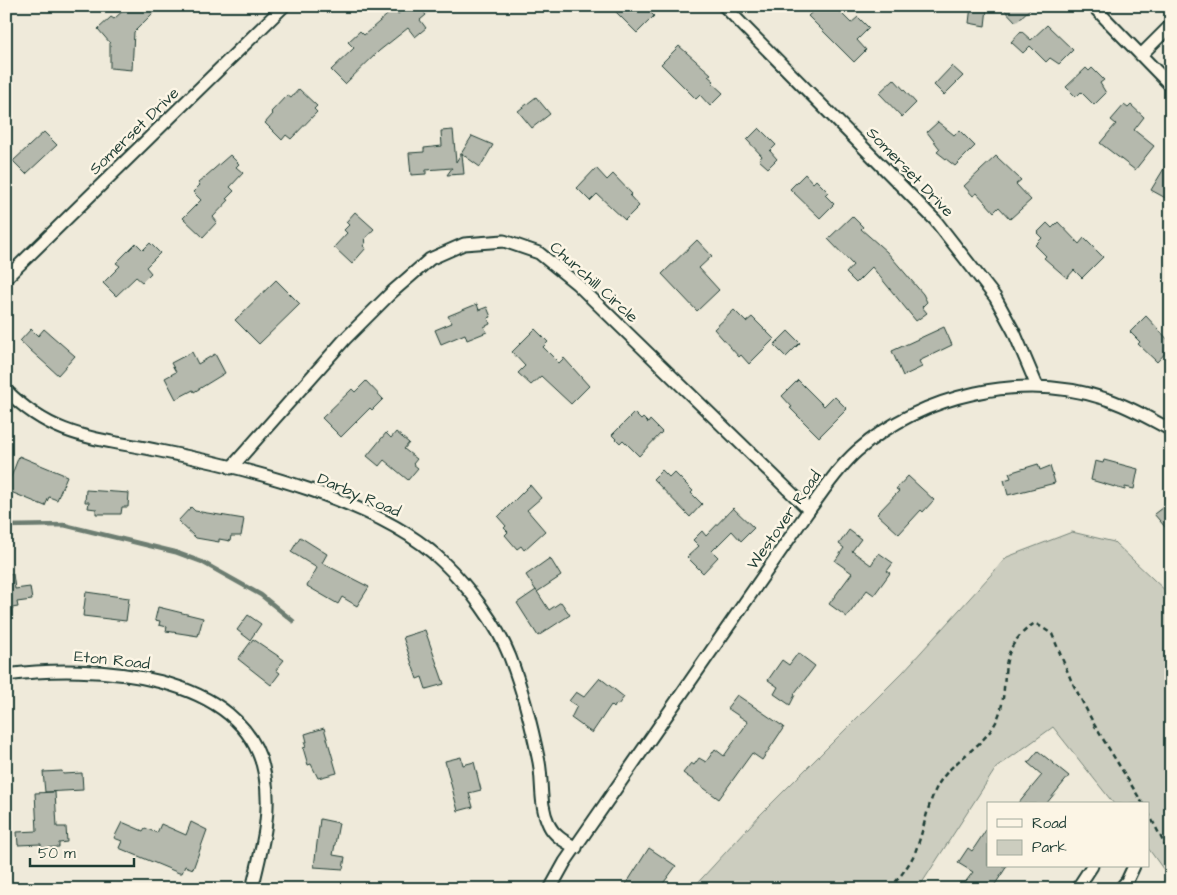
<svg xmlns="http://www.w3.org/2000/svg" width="1177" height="895" font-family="'Architects Daughter',sans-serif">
	<rect width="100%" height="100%" fill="#efeada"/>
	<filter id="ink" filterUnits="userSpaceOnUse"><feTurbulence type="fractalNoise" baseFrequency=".02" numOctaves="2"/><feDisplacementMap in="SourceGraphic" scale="10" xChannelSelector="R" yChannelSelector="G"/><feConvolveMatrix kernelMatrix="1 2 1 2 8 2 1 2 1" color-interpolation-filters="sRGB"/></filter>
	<g filter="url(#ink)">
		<polygon fill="#cccdbf" stroke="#76857a" points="1072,532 1114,542 1171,596 1171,880 1148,848 1148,804 1114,804 1053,727 996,768 918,889 692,889 760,815 903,672 1007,557"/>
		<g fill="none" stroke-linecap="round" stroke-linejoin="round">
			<polyline stroke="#6c7d71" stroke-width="4.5" points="6,526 64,525 175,552 202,562 261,595 293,621"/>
		</g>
		<g fill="#b5b9ad" stroke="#1f3d34">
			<polygon points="128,6 147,6 153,13 134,32 132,70 110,68 110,43 98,29 111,17 114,19"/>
			<polygon points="408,6 419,6 426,15 420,20 426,28 415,37 408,28 379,51 345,84 331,70 354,48 348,42 360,31 364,35 394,9 398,14"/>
			<polygon points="610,6 644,6 654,16 637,33"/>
			<polygon points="819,6 834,6 851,23 858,17 869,28 857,40 866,50 854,62 808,16"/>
			<polygon points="971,6 987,8 985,26 969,23"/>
			<polygon points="1001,6 1033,6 1016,22"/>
			<polygon points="1047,25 1073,50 1059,64 1050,58 1046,62 1030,46 1023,53 1011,42 1021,31 1031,40"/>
			<polygon points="679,46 711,74 708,76 714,81 712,83 723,93 710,106 700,95 696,99 661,64"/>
			<polygon points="952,66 963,76 944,95 934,85"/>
			<polygon points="1086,68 1089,71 1092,68 1104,80 1100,83 1106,93 1094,105 1081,92 1076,97 1066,87"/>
			<polygon points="894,79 916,103 902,117 879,93"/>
			<polygon points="299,89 317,106 314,109 317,112 291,139 286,135 282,140 265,123 273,114 271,112 287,95 291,98"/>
			<polygon points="536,97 550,114 532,128 518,111"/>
			<polygon points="1124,105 1128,108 1131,105 1144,117 1134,130 1154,146 1135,170 1100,143 1116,124 1111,120"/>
			<polygon points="938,122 954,135 959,130 975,146 955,166 937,152 940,149 927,132"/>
			<polygon points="759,128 776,145 770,151 777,159 768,168 759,160 762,156 747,140"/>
			<polygon points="453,130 456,162 472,136 493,145 480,167 462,154 464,174 447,175 452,168 426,170 426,174 411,175 409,153 424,152 424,148 442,146 441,131"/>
			<polygon points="44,132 57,145 26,174 13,161"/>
			<polygon points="230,155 239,164 236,167 243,173 230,187 234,191 226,199 229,200 213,217 217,222 203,237 183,218 201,200 193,192 200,185 198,183"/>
			<polygon points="996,156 1021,180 1016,184 1031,200 1010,219 999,207 994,212 977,193 973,196 964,186"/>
			<polygon points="1171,157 1171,201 1151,190"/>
			<polygon points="596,168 607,180 613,174 632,194 630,196 639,206 625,220 597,194 590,201 577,188"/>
			<polygon points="805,174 813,183 816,180 828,192 825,195 834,204 820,218 790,189"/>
			<polygon points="355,212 374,229 364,240 366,242 363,246 366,248 352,264 334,247 347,233 344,230 349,225 346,222"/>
			<polygon points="852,216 863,227 861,229 887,252 923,294 927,302 922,307 927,313 916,321 872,267 856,283 846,273 853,265 828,239"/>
			<polygon points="1058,222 1079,244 1084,238 1103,257 1082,278 1074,270 1067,278 1044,258 1046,256 1035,245 1042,238 1037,233 1047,223 1052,228"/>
			<polygon points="697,240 712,256 699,268 719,290 697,311 662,274"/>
			<polygon points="136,243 143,250 150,243 160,253 146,267 151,273 142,282 136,277 116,296 103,283 120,266 116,263"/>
			<polygon points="276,280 300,304 259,344 235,320"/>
			<polygon points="477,304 479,310 487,307 491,317 488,318 490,324 484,327 487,332 467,340 465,334 441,344 435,330 452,323 448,316"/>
			<polygon points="734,310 746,322 752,317 774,339 749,364 741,355 739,357 714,329"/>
			<polygon points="1146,316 1171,343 1171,347 1157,362 1138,344 1140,342 1130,332"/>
			<polygon points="944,327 952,345 919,361 922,367 903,376 892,351"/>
			<polygon points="31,329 38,336 44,329 75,356 58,375 20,341"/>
			<polygon points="535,329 548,342 543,347 559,363 564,358 589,386 571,404 541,376 531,385 518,373 525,366 512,352"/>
			<polygon points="788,331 800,343 786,357 774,345"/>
			<polygon points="192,352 198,364 215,354 225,373 194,392 193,390 176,399 165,378 176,372 171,363"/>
			<polygon points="798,380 824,406 834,396 847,409 819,437 790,408 792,407 782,396"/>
			<polygon points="366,381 383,399 372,410 370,408 341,437 322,418 352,389 355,392"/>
			<polygon points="634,413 641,420 643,418 648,423 650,420 662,432 639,456 623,440 620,443 612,435"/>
			<polygon points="396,432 409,443 404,449 417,459 413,464 418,468 408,480 384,460 379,466 367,456 386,433 391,438"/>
			<polygon points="19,456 67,476 57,500 49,497 45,506 6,490"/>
			<polygon points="1104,460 1138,469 1134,489 1125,487 1125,490 1091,480 1095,461 1103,463"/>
			<polygon points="1038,464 1040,470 1050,466 1055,483 1008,495 1004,480 1011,478 1009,473"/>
			<polygon points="662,470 669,477 674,472 693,491 691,493 702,504 690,517 653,479"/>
			<polygon points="908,476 934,500 923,512 921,510 899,534 877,514 899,491 896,489"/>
			<polygon points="530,485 541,498 527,510 545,531 524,550 521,546 517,549 505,535 508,532 504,528 506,526 498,517"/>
			<polygon points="86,490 129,493 128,507 122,507 121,514 96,514 96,509 88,508 89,502 85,502"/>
			<polygon points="1171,501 1171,534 1154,514"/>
			<polygon points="191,507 195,511 244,519 241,536 231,536 230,541 219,539 219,542 196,538 178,521"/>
			<polygon points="733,508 754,528 741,541 732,531 712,551 718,557 703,573 687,557 699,546 693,540 702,531 706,536"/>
			<polygon points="849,530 861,539 852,551 871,565 879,553 893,563 887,571 890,573 874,595 867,590 847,617 829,604 852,573 835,561 844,548 839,544"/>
			<polygon points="300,537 327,554 322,563 369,587 357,606 342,597 338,604 307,586 317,568 291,552"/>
			<polygon points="550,558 561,576 537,592 526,575"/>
			<polygon points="6,574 13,574 15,589 30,587 32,600 17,602 18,607 6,609"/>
			<polygon points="536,590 549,610 561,602 570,615 538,636 517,603"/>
			<polygon points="86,592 129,598 126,621 83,616"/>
			<polygon points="158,607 203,618 198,636 166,631 167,627 159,625 160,621 155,620"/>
			<polygon points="248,615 261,624 250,640 237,630"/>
			<polygon points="425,630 444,684 426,689 422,677 417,679 403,637"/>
			<polygon points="253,639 284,660 276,670 280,673 271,685 238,659"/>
			<polygon points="798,653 815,666 794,694 795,695 790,705 774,694 778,687 768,680 782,660 789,665"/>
			<polygon points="600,678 624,697 618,705 616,704 614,708 611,705 592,733 571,718 577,706 569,701 576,692 584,697"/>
			<polygon points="737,695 784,727 762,760 752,753 719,799 683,773 691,763 694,765 699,758 706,762 715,749 724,756 748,722 727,708"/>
			<polygon points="324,728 337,773 318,778 311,764 308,765 303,748 306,747 304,742 307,742 305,734"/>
			<polygon points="1038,751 1069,776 1046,804 1018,804 1042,775 1028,763"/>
			<polygon points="461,757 463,765 474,762 481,790 469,793 473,807 458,811 445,761"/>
			<polygon points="62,771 63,774 82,773 83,790 45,792 43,772"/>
			<polygon points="55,792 57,827 66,827 67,842 59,843 59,847 41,848 41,844 18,845 17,832 37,831 35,793"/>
			<polygon points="320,819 339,823 333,855 345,857 343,869 314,867"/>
			<polygon points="122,822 143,831 145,828 157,833 161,824 186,835 191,822 207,830 193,869 185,866 182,873 179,873 119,848 122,841 114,838"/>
			<polygon points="988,827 988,866 1007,866 992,889 960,889 973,872 958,863 968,848 972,851"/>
			<polygon points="649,848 676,866 659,889 623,889"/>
		</g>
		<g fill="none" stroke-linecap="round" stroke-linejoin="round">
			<defs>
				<g id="street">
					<polyline points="724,6 935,220 995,297 1014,332 1037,386"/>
					<polyline points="1093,6 1171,86"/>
					<polyline points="1141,55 1171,25"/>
					<polyline points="6,278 284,6"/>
					<path d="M6,390C54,439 98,438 160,451C243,467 382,501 443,562C468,586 497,624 510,657C523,691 532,727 539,762C543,784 539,804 549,825C554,836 566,842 576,848"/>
					<polyline points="231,468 345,339 392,292 430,259 464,244 504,241 539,253 577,284 809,510"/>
					<path d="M6,675C89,664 247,670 265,776C272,815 261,851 252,889"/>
					<path d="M550,889L565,862L809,510C824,490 838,468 857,451C923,394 1023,371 1106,399C1129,406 1150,419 1171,430"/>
					<polyline points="1077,889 1092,866"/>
					<polyline points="1120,889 1127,881 1134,866"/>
				</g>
			</defs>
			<use href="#street" stroke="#1f3d34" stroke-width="15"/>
			<g stroke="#1f3d34" stroke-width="2.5" stroke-dasharray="5 4" stroke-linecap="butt">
				<polyline points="1148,812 1171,857"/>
				<path d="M890,889C900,876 912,863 917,847C925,826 927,804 939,783C954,759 983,747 996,722C1014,685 990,653 1035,623L1052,634L1071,680L1095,726L1143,804"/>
			</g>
			<use href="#street" stroke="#fcf5e5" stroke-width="11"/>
		</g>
	</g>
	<g text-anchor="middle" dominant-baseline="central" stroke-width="5" stroke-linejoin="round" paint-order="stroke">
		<g font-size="16" fill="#1f3d34" stroke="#fcf5e5">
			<text transform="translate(134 131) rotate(-44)">Somerset Drive</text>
			<text transform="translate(910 172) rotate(46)">Somerset Drive</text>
			<text transform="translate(594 282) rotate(42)">Churchill Circle</text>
			<text transform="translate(359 495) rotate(23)">Darby Road</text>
			<text transform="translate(784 520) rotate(-55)">Westover Road</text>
			<text transform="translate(112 660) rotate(6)">Eton Road</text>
		</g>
	</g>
	<rect width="1177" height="895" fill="none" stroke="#fcf5e5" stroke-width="25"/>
	<rect x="12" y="12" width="1152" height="870" fill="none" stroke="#1f3d34" stroke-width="2" filter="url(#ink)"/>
	<rect x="987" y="802" width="162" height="65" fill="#fcf5e5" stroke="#a4ab9e"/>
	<rect x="997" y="819" width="25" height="8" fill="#fcf5e5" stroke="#a4ab9e"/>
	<text x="1032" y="828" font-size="15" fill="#1f3d34">Road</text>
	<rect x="997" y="840" width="25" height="15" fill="#cccdbf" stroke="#a4ab9e"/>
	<text x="1032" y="852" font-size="15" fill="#1f3d34">Park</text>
	<path d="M30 858v8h104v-8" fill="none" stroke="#1f3d34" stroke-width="2.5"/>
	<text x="38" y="858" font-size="15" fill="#1f3d34" stroke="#fcf5e5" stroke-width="4" paint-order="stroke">50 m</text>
</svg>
